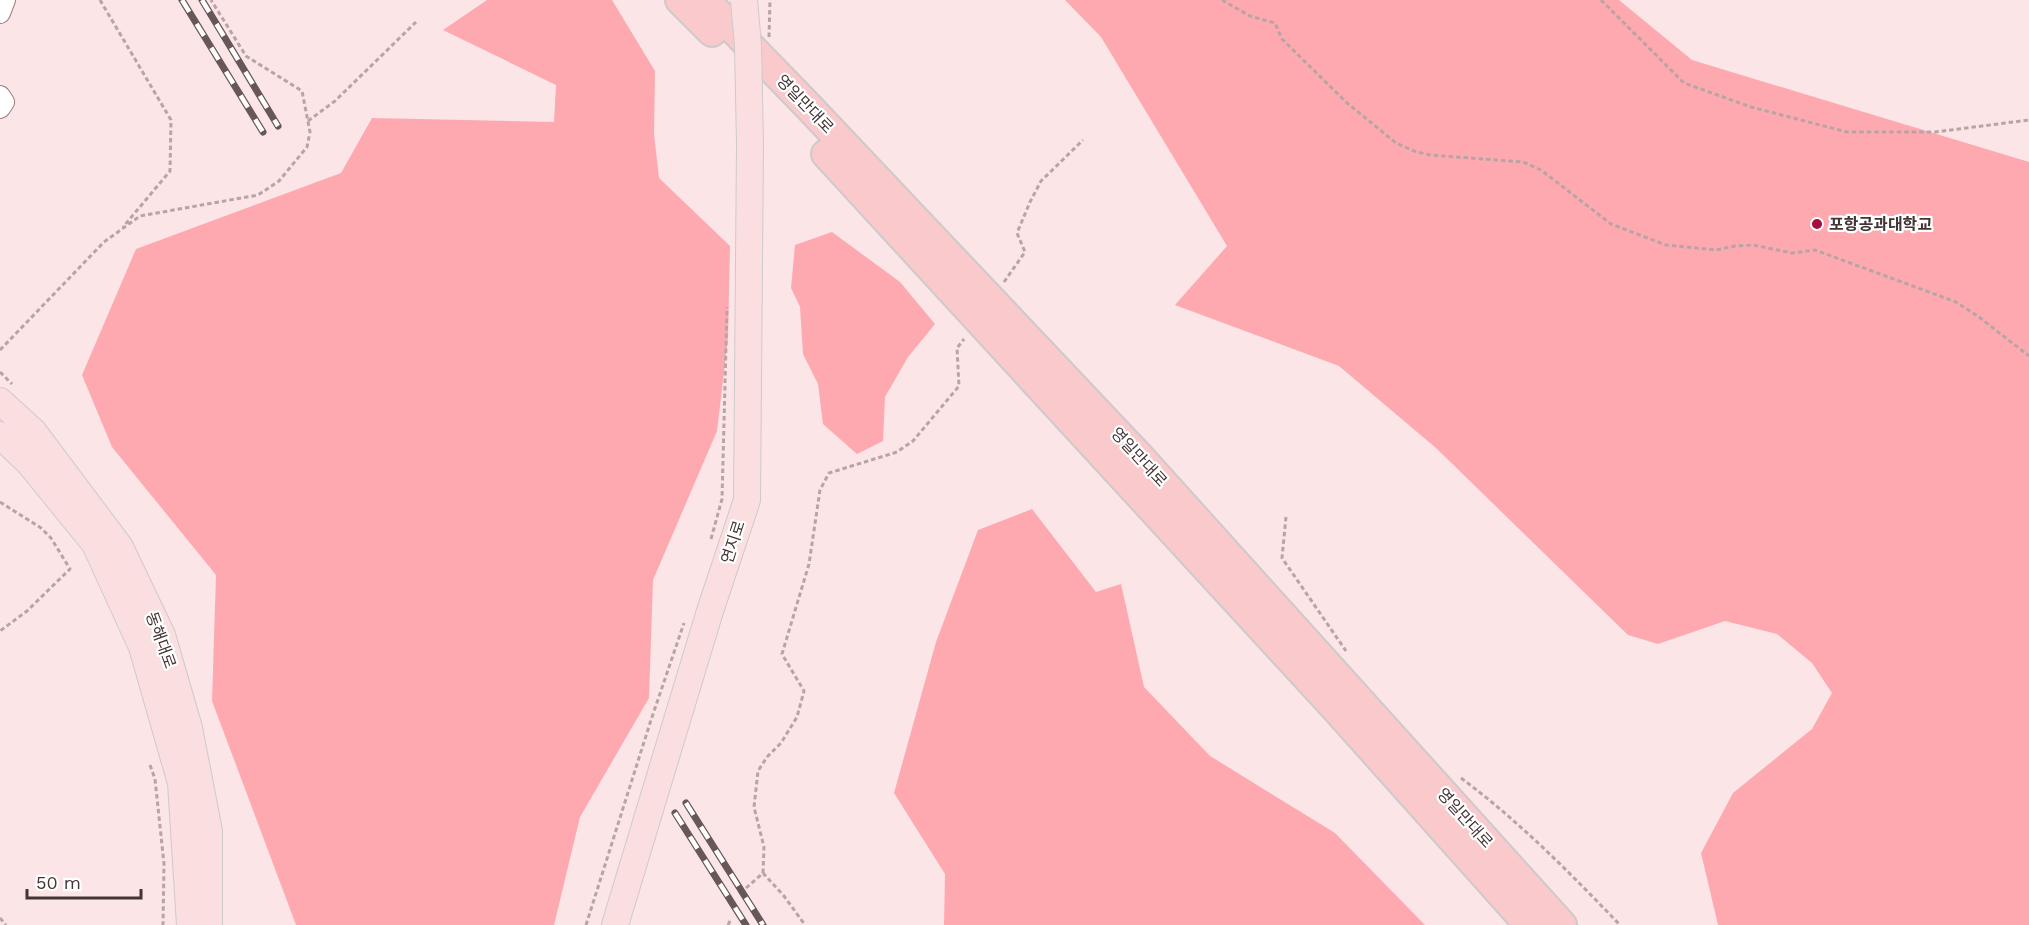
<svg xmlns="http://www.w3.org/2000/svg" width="2029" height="925" font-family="'Work Sans','Noto Sans KR',sans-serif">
	<rect width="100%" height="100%" fill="#fce5e7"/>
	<g fill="#fea9b0">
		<polygon points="487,0 612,0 655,71 654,134 659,178 730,246 728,338 717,431 653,580 649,698 580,817 554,925 296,925 212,701 216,575 112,447 82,375 136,249 341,173 372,118 554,122 556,85 443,30"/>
		<polygon points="1065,0 1619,0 1692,60 2029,162 2029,925 1718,925 1701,853 1733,793 1812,729 1832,693 1812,663 1777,634 1725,621 1658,644 1628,635 1436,448 1339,366 1175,305 1227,246 1101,37"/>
		<polygon points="832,232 900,282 935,324 908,357 885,397 883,441 857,454 823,424 818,384 803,354 800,307 791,288 795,245"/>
		<polygon points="1032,509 1096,592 1121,584 1144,687 1210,756 1335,833 1425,925 944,925 945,874 894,793 936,642 978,530"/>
	</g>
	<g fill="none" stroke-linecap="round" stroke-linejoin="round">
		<defs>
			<g id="minor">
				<polyline points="0,13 5,0"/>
				<polyline points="0,96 4,102 0,108"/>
			</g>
			<g id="major">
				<polyline points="0,401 33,431 120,547 162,635 189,728 209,831 209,925"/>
				<polyline points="0,435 30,464 95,544 142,647 181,783 190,925"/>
				<polyline points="615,925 710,611 747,500 750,144"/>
			</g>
			<g id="highway">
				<polyline points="680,0 712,32"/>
				<polyline points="705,0 806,104 1138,455 1562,925"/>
				<polyline points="826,154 1337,710 1529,925"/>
			</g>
		</defs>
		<use href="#minor" stroke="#9e7c7e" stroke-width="22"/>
		<use href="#major" stroke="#cecaca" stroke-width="28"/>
		<use href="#highway" stroke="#cecaca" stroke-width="32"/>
		<g stroke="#b8a4a5" stroke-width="3" stroke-dasharray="4.5 3" stroke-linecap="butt">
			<polyline points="100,0 171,120 170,171 123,227"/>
			<polyline points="1222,0 1250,16 1275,23 1282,39 1346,102 1396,143 1414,151 1430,155 1523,162 1541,170 1611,224 1666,245 1716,250 1735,246 1753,245 1792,253 1815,250 1956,302 1979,317 2029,356"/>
			<polyline points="1601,0 1684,83 1751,107 1847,132 1935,132 2029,120"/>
			<polyline points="308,121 335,101 416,22"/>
			<polyline points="1004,282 1025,252 1017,233 1030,202 1041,181 1083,140"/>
			<polyline points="0,350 104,242 140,216 258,195 279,181 307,147 310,132 302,91 246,56 211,0"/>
			<polyline points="0,372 12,384"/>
			<polyline points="0,502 41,528 51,538 70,569 27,611 0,631"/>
			<polyline points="1286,517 1282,558 1346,651"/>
			<polyline points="711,539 722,499 727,307"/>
			<polyline points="150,765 155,779 164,864 163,925"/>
			<path d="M1461,778C1519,821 1570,873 1620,925"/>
			<polyline points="763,873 764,847 754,807 758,771 767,757 781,743 797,717 804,691 782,654 809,564 820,490 829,473 897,452 913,441 959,386 957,348 964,339"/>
			<polyline points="746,888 763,873 784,896 805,925"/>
			<polyline points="0,918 6,925"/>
			<polyline points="586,925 651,720 684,623"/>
			<polyline points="728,925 731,919"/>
		</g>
		<use href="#minor" stroke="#fff" stroke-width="20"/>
		<use href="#major" stroke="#fbdfe0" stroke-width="26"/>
		<use href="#highway" stroke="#f9c9cc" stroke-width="28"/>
		<defs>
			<g id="rail">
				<polyline points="182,0 263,132"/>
				<polyline points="202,0 278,126"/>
				<polyline points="686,803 763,925"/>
				<polyline points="675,813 746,925"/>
			</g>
		</defs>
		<use href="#rail" stroke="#685758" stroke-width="7"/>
		<use href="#rail" stroke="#fff" stroke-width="4.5" stroke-dasharray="14" stroke-linecap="butt"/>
		<defs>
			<polyline id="major-bridge" points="744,0 748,45 750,144"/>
		</defs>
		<use href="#major-bridge" stroke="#cecaca" stroke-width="28" stroke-linecap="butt"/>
		<polyline stroke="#b8a4a5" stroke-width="3" stroke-dasharray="4.5 3" stroke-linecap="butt" points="769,37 770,0"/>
		<use href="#major-bridge" stroke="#fbdfe0" stroke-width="26"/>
	</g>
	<circle fill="#a70e3c" stroke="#fff" stroke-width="2" cx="1817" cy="224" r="6"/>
	<g text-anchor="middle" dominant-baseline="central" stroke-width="4.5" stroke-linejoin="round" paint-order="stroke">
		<g font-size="16" fill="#433435" stroke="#fff">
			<text transform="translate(805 104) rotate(46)">영일만대로</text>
			<text transform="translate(1139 457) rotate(47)">영일만대로</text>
			<text transform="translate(733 542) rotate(-72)">연지로</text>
			<text transform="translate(161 640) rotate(70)">동해대로</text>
			<text transform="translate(1465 818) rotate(48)">영일만대로</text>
		</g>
		<g font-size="16" font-weight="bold" fill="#433435" stroke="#fff" text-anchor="start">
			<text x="1829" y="224">포항공과대학교</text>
		</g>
	</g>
	<path d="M27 889v9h114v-9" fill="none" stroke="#433435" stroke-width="3"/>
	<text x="36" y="889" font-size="18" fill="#433435" stroke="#ffffff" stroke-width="4.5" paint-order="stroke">50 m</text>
</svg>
